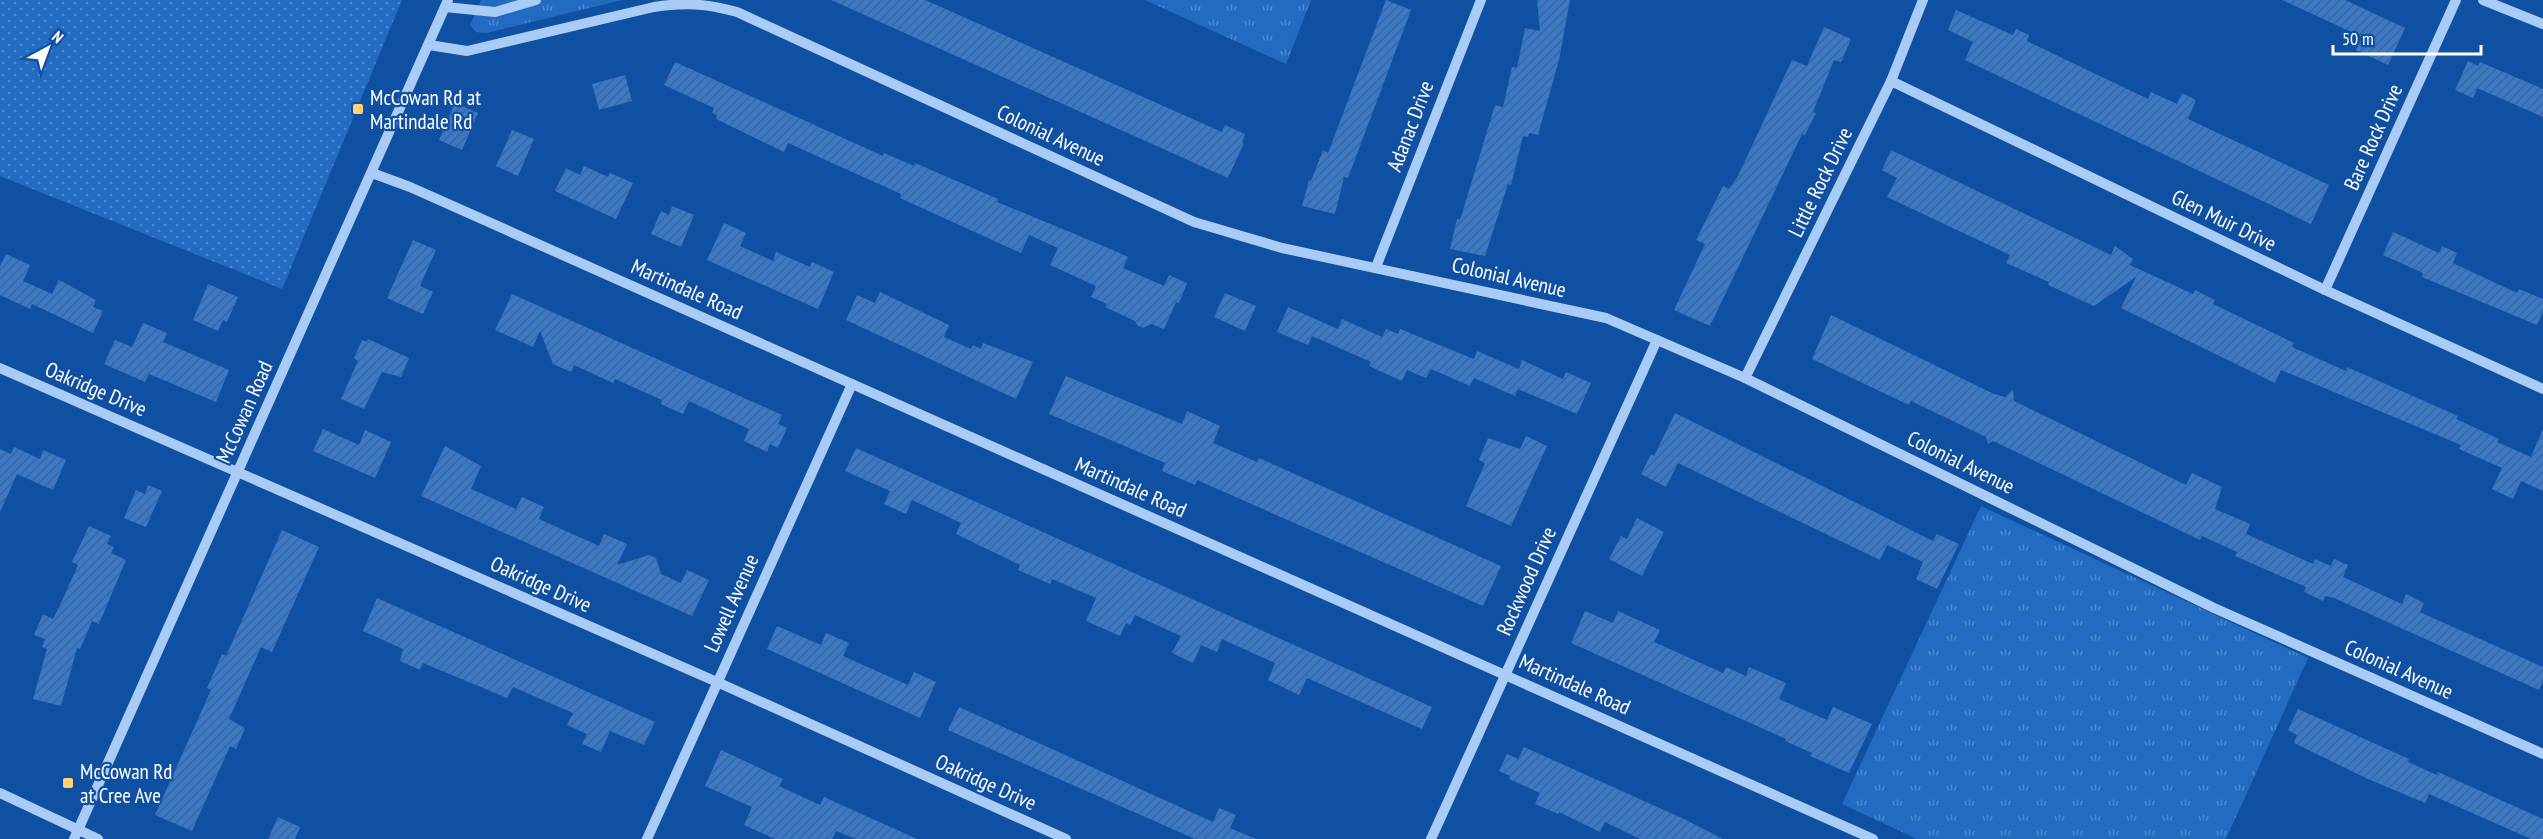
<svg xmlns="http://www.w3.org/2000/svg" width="2543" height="839" font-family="'PT Sans Narrow',sans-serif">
	<defs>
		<pattern id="grass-dots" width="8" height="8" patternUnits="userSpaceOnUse" patternTransform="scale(1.5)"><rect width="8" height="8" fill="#236bc0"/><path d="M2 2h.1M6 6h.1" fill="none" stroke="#4f89cd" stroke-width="1.8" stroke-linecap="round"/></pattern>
		<pattern id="park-tufts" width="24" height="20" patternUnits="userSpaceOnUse" patternTransform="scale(1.5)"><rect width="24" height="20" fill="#236bc0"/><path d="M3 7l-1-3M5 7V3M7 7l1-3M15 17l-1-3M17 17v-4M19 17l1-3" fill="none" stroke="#4f89cd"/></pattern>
		<pattern id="building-hatch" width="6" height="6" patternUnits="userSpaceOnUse" patternTransform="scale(1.5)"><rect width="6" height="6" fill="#3979c8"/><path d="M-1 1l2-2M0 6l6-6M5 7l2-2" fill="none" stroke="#426590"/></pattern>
	</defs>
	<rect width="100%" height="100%" fill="#1050a2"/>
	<polygon fill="url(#grass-dots)" points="0,0 402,0 282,289 0,176"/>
	<g fill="url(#park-tufts)">
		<polygon points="481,0 622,0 486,33 476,32 470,25"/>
		<polygon points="1145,0 1311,0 1286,64"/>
		<polygon points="1981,506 2308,658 2226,839 1917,839 1842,804"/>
	</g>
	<g fill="url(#building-hatch)">
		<polygon points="831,0 925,0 1222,132 1225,125 1245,134 1242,142 1244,143 1228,178"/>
		<polygon points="1386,0 1411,10 1348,178 1344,177 1335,214 1302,206 1309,180 1311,181 1323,150 1328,153"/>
		<polygon points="1537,0 1570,0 1559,60 1538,135 1529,133 1528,137 1523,136 1511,185 1508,184 1485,256 1450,249 1457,219 1460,220 1495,105 1503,107 1512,67 1517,68 1525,28 1540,31"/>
		<polygon points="2282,0 2345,0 2405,28 2388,65 2356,50 2362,37"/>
		<polygon points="1956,10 2013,35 2016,29 2029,35 2027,41 2148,99 2151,92 2177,104 2182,93 2196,100 2188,119 2329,185 2311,224 1965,60 1973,42 1948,30"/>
		<polygon points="1824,27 1851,39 1841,62 1834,60 1813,112 1816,113 1805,135 1802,134 1710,326 1674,310 1705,244 1696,240 1723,186 1729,189 1738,176 1792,60 1807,66"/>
		<polygon points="2468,61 2478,66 2480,62 2543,89 2543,117 2477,88 2473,98 2455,90"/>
		<polygon points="675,62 883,156 884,153 914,166 915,163 998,199 997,202 1113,250 1128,257 1123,268 1164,286 1169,275 1187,283 1179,303 1176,302 1164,329 1151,324 1143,328 1137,325 1135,321 1105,307 1107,304 1091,297 1096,286 1050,265 1058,248 1029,235 1021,253 900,198 901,194 788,143 784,152 716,119 717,115 712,113 714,108 664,85"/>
		<polygon points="625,75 632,101 599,110 592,84"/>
		<polygon points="455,103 478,113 462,150 439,140"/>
		<polygon points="512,130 534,139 518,176 496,166"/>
		<polygon points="1891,150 2111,255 2115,246 2133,259 2130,265 2193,294 2195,290 2215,300 2213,304 2294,343 2292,347 2346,371 2347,367 2458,416 2456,419 2499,439 2497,442 2531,457 2543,429 2543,491 2521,481 2513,499 2492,489 2502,468 2459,449 2461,445 2281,370 2275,383 2121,308 2136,277 2094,306 2048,285 2049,282 2006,263 2010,255 1887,197 1897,178 1882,170"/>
		<polygon points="584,166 608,177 610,173 633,183 616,219 555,191 566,168 580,175"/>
		<polygon points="672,206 694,215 681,247 651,234 661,211 669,215"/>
		<polygon points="724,223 746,233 740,246 773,261 776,252 810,267 812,262 834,272 818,309 707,260"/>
		<polygon points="2393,232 2439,253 2442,246 2457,253 2453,263 2459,266 2517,293 2519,289 2543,299 2543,311 2537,325 2422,277 2423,273 2383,255"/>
		<polygon points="413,240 436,250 420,286 433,292 423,314 387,298"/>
		<polygon points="6,254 30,265 23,281 52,294 59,280 96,300 93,307 103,311 93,333 32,304 30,309 0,295 0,266"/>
		<polygon points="208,284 238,297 227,322 223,320 218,331 193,320"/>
		<polygon points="880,292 949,325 944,337 971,349 973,345 981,349 983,343 1033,362 1016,399 846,320 857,295 875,303"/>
		<polygon points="1225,293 1256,306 1245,331 1214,317"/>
		<polygon points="512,294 782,415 778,424 787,428 778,448 770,444 767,452 744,441 749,429 689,401 683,414 661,404 662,400 615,379 613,383 574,365 571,372 553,364 540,331 533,347 495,330"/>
		<polygon points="1288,307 1338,329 1342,319 1382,337 1386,329 1398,334 1400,329 1474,359 1477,351 1519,369 1522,360 1563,379 1566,372 1591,383 1577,414 1518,389 1515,396 1474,378 1470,386 1431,369 1426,378 1407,370 1402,381 1369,366 1371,362 1312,336 1308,345 1277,332"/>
		<polygon points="1831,315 1994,394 2005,397 2013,389 2014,401 2186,485 2192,473 2222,487 2215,509 2250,524 2246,534 2313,564 2315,559 2331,566 2334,559 2348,565 2343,577 2402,604 2406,594 2424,603 2420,612 2424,614 2543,667 2543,681 2539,690 2334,598 2325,596 2323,601 2304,592 2306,587 2235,556 2237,552 2202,536 2200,540 1993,441 1988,444 1986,437 1955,422 1911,401 1909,405 1812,359"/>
		<polygon points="143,323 167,333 163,342 229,370 216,402 149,374 145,382 104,364 115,340 132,347"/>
		<polygon points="368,339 409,358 401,377 382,372 364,409 341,399 358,361 354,358 362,340 367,342"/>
		<polygon points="1066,376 1182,424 1187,411 1220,426 1213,443 1257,462 1259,458 1501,566 1483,606 1197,480 1195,485 1162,471 1165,463 1049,414"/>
		<polygon points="1675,413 1933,541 1937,534 1959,544 1937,589 1916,579 1923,562 1887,545 1880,560 1678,463 1666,487 1641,474 1651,454 1654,456"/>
		<polygon points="323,429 359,445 365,430 391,442 375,478 313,451"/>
		<polygon points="1526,436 1547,446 1511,526 1466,506 1485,463 1479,460 1488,438 1520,449"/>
		<polygon points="445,446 481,466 471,489 516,509 522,497 544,507 539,519 599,546 604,534 627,544 617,565 649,555 656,558 661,574 681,583 687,570 709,580 692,616 421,496"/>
		<polygon points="14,447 40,459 43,450 66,460 53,490 17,474 0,512 0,449 11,454"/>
		<polygon points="856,448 1432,707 1422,729 1307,678 1299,695 1268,680 1275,663 1222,639 1217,652 1201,645 1193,663 1172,653 1181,636 1135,615 1130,625 1126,623 1120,636 1086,621 1096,598 1052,579 1050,584 1018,570 1020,565 956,534 961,523 912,500 906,514 884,504 890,491 845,471"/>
		<polygon points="148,485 162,491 146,527 124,518 136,490 145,494"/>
		<polygon points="1637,518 1664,532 1642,576 1609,559 1621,536 1627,539"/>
		<polygon points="89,526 111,536 107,544 114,547 111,553 126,560 99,624 92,621 80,649 77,648 61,706 33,699 47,649 42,647 45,639 34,635 43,614 53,619 61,603 78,565 72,562"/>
		<polygon points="282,530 319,547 272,652 261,647 229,719 245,728 236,749 230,746 192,831 155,815 211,690 207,688 222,654 226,656"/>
		<polygon points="377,598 655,722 644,745 610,731 601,752 582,744 587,734 567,725 573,713 513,687 507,698 423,663 420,670 400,661 403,649 363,631"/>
		<polygon points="1585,611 1613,623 1618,611 1660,630 1654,642 1723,673 1726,667 1746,676 1749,667 1786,683 1779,699 1827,720 1833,707 1872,724 1849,773 1810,756 1812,753 1785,741 1786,739 1571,643"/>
		<polygon points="777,626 821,645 826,633 849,643 843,656 908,685 914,672 936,682 920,718 767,649"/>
		<polygon points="959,707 1213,822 1219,808 1236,815 1230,828 1256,839 1195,839 948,730"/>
		<polygon points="2298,709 2409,759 2408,762 2437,775 2438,772 2543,819 2543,839 2531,839 2429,794 2425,803 2368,779 2294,743 2297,735 2288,730"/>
		<polygon points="1524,747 1684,819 1723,839 1640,839 1605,822 1600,832 1559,812 1558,814 1535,804 1540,793 1509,779 1510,776 1499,771 1507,754 1518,759"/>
		<polygon points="721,750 783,779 779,786 820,805 824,797 917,839 856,839 836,831 832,839 775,839 744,825 752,807 705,786"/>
		<polygon points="278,817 300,827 295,839 268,839"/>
	</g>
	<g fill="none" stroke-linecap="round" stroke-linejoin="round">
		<g stroke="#a9ccf6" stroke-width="10">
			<polyline points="2483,0 2543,24"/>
			<polyline points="445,7 495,12 536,0"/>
			<path d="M429,45L467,51L654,7C686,2 706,4 737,12L1194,222L1282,248L1606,318L1745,378L2214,608L2543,754"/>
			<polyline points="1891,81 2325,290 2543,389"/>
			<polyline points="372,173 410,187 1873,839"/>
			<polyline points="1376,267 1481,0"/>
			<polyline points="2325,290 2456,0"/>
			<polyline points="0,368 717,682 1066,839"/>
			<polyline points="1745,378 1891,81 1923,0"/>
			<polyline points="0,793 98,839"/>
			<polyline points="74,839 448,0"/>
			<polyline points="647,839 852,384"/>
			<polyline points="1431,839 1657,340"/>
		</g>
	</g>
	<g fill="#ffd46e" stroke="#1050a2" stroke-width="2">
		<rect x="352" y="103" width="12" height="12" rx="3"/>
		<rect x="62" y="777" width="12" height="12" rx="3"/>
	</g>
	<g text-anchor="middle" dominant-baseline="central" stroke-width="4.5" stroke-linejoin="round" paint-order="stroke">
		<g font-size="21" fill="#fff" stroke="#1050a2" text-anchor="start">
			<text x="370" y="97">McCowan Rd at<tspan x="370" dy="24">Martindale Rd</tspan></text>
			<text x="80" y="771">McCowan Rd<tspan x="80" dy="24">at Cree Ave</tspan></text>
		</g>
		<g font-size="21" fill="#fff" stroke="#1050a2">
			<text transform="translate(1410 126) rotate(-69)">Adanac Drive</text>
			<text transform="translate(1051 135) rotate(25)">Colonial Avenue</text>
			<text transform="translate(2373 137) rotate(-66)">Bare Rock Drive</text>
			<text transform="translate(1820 182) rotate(-64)">Little Rock Drive</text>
			<text transform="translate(2224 220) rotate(26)">Glen Muir Drive</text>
			<text transform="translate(1509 277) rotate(13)">Colonial Avenue</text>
			<text transform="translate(687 289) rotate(24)">Martindale Road</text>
			<text transform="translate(96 389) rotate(23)">Oakridge Drive</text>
			<text transform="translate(244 412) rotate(-66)">McCowan Road</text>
			<text transform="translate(1961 462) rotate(26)">Colonial Avenue</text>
			<text transform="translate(1131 487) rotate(24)">Martindale Road</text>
			<text transform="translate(1526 581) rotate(-66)">Rockwood Drive</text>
			<text transform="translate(541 584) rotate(24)">Oakridge Drive</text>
			<text transform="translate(731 603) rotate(-66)">Lowell Avenue</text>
			<text transform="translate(2399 669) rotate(24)">Colonial Avenue</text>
			<text transform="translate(1575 684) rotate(24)">Martindale Road</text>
			<text transform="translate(986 782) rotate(24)">Oakridge Drive</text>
		</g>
	</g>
	<g transform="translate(48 48) rotate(41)" stroke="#1050a2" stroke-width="4.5" paint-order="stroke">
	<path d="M0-4.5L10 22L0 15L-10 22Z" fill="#ffffff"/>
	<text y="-9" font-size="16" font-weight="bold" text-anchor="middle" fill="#ffffff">N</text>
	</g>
	<path d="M2333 45v9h148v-9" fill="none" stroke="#ffffff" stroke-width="3"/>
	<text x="2342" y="45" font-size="18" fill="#ffffff" stroke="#1050a2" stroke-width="4.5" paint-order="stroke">50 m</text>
</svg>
